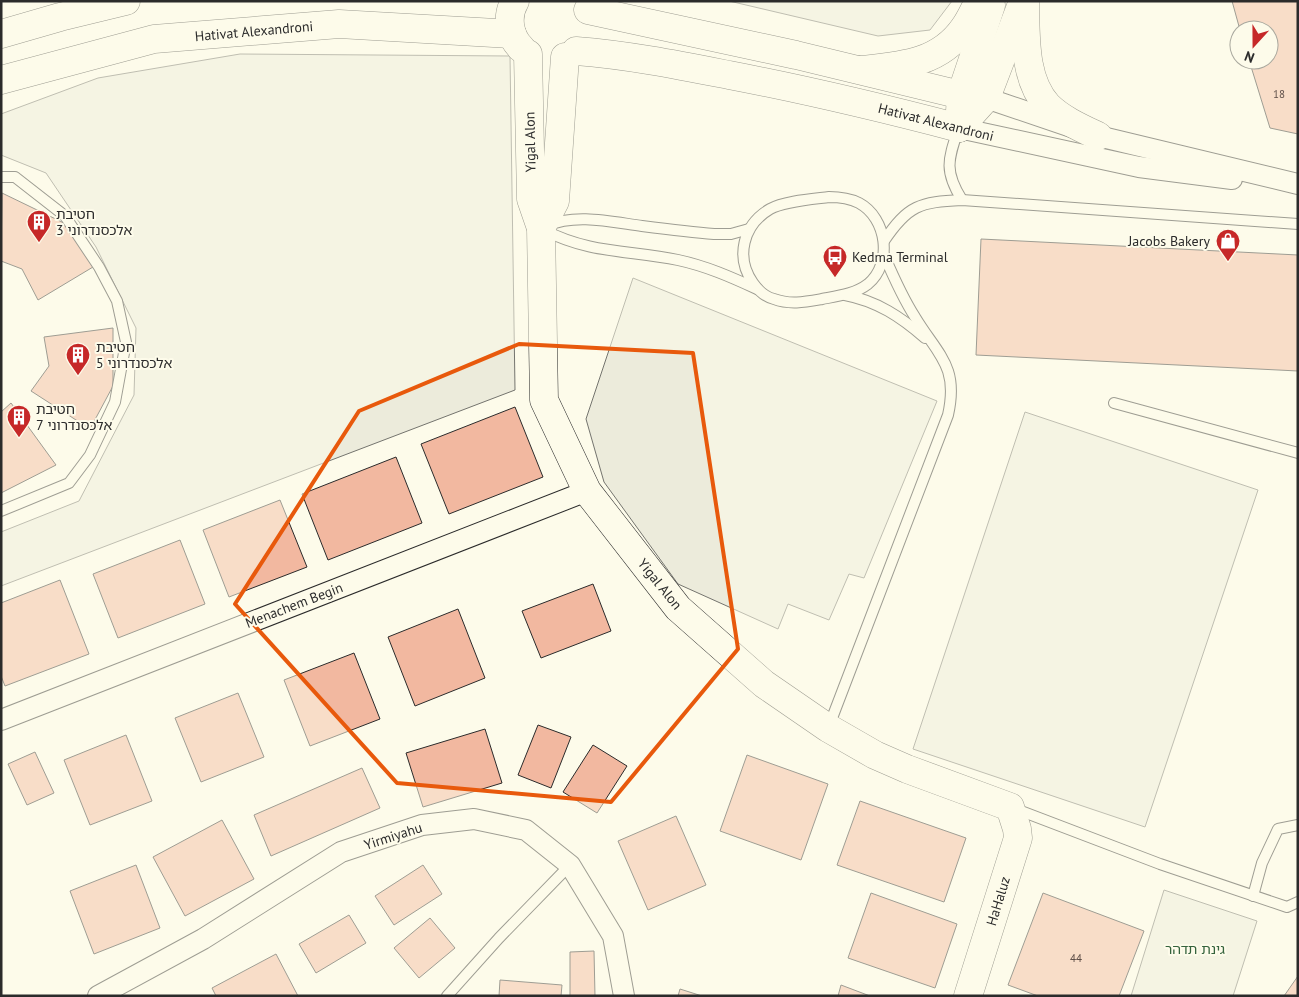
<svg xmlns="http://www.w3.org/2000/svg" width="1299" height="997" font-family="'PT Sans','Noto Sans Hebrew',sans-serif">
	<rect width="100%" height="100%" fill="#fdfbea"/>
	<g fill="#ecebdb" stroke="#74746e">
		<polygon points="729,1 952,1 930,30 878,36"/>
		<polygon points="240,54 510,56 515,390 1,586 1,532 79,501 134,395 136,328 96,247 46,173 1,155 1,114 98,78"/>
		<polygon points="633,278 937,401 864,578 849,574 829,620 788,604 778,629 678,584 604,482 586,419"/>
		<polygon points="1025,412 1258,490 1145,827 913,749"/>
		<polygon points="1164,890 1257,921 1233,996 1131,996"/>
	</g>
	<g fill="#f2b8a0" stroke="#2b2b2b">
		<polygon points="1232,1 1298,1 1298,134 1270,128 1249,60 1269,60 1269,30 1240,30"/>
		<polygon points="2,193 66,224 93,267 38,300 22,269 1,261"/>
		<polygon points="981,239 1298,255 1298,371 976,355"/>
		<polygon points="113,328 113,386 90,429 31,391 49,366 44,337"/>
		<polygon points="11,403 56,465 1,493 1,412"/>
		<polygon points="515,407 543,477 449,514 421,444"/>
		<polygon points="396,457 422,523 328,560 302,494"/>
		<polygon points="280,500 307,567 229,597 203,530"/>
		<polygon points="180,540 205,604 118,638 93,574"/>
		<polygon points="60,580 89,654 5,686 1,676 1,603"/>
		<polygon points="593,584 611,631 541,658 522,611"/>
		<polygon points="458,609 485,678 415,706 388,637"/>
		<polygon points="354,653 380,719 310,746 284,680"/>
		<polygon points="238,693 264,757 201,782 175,718"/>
		<polygon points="538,725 571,737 551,788 518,775"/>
		<polygon points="485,729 502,783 423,807 406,753"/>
		<polygon points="126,735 152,801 90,825 64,760"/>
		<polygon points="593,745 627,766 597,813 563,792"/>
		<polygon points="35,752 54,793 27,805 8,764"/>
		<polygon points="747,755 828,784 801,860 720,831"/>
		<polygon points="362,768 380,808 271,856 254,815"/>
		<polygon points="860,801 966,838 944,902 837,865"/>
		<polygon points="676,816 706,885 648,910 618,841"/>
		<polygon points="222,820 254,879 185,916 153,857"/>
		<polygon points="136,865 160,928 94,954 70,891"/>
		<polygon points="423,865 442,894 394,925 375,896"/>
		<polygon points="871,893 957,924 935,988 848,958"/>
		<polygon points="1043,893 1144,931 1119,996 1038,996 1008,985"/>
		<polygon points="349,915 366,943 316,973 299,944"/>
		<polygon points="430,918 455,948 419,978 394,948"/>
		<polygon points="594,951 595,996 570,996 570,952"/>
		<polygon points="276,954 298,996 216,996 212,988"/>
		<polygon points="1298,976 1298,996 1284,996"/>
		<polygon points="500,980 562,985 561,996 499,996"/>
		<polygon points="841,985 870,996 838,996"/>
		<polygon points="680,989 702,996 678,996"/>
	</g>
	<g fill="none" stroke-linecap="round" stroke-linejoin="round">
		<defs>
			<g id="lane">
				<path d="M958,130C948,160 944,171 962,200"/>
				<polyline points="1,177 15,177 65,216 99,267 117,301 126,342 115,402 90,455 69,483 1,511"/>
				<path d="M829,197C840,197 849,198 859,203C887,218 893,263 868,284C855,294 838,296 822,299C805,302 790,305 774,299C765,297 758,290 753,283C735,257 743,225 770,209C784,201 813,199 829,197Z"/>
				<path d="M547,226C575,213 612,222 642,226C666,229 690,232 714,234H731L749,229"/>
				<path d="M544,230C590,254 630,250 678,260C706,266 731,277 757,289"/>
				<path d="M884,241C908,205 920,202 962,200L1298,224"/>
				<path d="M845,295C877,301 901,317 925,338"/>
				<polyline points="1114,403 1298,453"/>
				<path d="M829,726L948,415C959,366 938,355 915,317C902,297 893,276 884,255"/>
				<polyline points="1013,808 1160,864 1287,907 1298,902"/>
				<polyline points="1253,896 1262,863 1278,829 1298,825"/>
				<polyline points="447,996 499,938 570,865"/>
			</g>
			<g id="street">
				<polyline points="973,96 986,98 1098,136 1298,184"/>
				<polyline points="959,128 1139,167 1232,179"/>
				<polyline points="1,720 587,491"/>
				<polyline points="98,996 203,939 341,852 422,825 474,819 526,830 570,865 613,936 624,996"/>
			</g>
			<g id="secondary">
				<path d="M515,1C506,16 509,36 521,48"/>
				<polyline points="588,10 796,55 961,95"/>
				<polyline points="1,34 60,17 126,1"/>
				<path d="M576,51C628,55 678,65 729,75C807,90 883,108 959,128"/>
				<polyline points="528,54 531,199 541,228 544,400 587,491 678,608 764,684 828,728 875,755 907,769 1010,807 1017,829 1018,838 968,996"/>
				<polyline points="1,80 154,39 339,24 512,34"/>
				<polyline points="541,228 555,201 565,57"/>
			</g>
			<g id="highway">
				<path d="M1025,1C1026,35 1023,79 1048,106C1061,119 1081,128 1098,136"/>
				<path d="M861,70C900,66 939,64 964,28C970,20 974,10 979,1"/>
				<polyline points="959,128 986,98 1020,9"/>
				<polyline points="959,128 961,95 991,5"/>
			</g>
		</defs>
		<use href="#lane" stroke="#2b2b2b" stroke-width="12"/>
		<use href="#street" stroke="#2b2b2b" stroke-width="22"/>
		<use href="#secondary" stroke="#2b2b2b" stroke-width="29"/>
		<use href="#highway" stroke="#2b2b2b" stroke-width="29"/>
		<use href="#lane" stroke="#fdfbea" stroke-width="10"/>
		<use href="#street" stroke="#fdfbea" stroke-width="20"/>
		<use href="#secondary" stroke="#fdfbea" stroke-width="28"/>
		<use href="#highway" stroke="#fdfbea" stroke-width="28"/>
	</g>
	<path d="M0 0H1299V997H0ZM519,344L693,353L738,649L611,802L397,783L235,604L359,411Z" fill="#fdfbea" fill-opacity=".55" fill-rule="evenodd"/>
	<path fill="none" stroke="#e8590c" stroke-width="4" stroke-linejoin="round" d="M519,344L693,353L738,649L611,802L397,783L235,604L359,411Z"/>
	<defs>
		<symbol id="building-pin" viewBox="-11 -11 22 30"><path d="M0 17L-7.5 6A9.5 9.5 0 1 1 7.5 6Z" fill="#c62828" stroke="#fdfbea"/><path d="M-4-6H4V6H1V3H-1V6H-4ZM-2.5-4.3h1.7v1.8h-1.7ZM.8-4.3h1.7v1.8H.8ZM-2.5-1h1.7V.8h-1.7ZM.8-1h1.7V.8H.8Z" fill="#fff"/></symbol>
		<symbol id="shop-pin" viewBox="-11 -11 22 30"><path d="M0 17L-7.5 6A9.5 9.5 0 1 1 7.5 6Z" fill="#c62828" stroke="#fdfbea"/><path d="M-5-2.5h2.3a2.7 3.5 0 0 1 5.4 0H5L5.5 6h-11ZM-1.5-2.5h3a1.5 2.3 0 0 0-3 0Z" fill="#fff"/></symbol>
		<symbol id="bus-pin" viewBox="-11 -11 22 30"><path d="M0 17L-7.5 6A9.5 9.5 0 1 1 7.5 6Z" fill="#c62828" stroke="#fdfbea"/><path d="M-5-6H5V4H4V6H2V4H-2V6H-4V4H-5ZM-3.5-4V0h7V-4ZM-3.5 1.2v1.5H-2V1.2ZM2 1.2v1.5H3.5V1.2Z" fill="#fff"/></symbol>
	</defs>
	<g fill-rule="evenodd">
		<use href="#building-pin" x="25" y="208" width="28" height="38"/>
		<use href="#shop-pin" x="1214" y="227" width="28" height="38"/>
		<use href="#bus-pin" x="821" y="243" width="28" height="38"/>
		<use href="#building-pin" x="64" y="341" width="28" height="38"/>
		<use href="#building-pin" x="5" y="403" width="28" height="38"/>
	</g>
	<g text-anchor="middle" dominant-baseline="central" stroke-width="4" stroke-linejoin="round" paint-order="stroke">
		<g font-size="11" fill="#5d4e48">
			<text x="1279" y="94">18</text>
			<text x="1076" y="958">44</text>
		</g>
		<g font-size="14" fill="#2b2b2b" stroke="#fdfbea">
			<text transform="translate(254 31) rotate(-5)">Hativat Alexandroni</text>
			<text transform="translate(936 122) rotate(14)">Hativat Alexandroni</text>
			<text transform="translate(530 142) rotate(-91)">Yigal Alon</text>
			<text transform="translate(660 584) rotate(51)">Yigal Alon</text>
			<text transform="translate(294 605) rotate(-21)">Menachem Begin</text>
			<text transform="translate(393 836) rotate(-18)">Yirmiyahu</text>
			<text transform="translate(998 901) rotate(-73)">HaHaluz</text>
		</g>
		<g font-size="14" fill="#2b2b2b" stroke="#fdfbea" text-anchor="start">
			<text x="56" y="214">חטיבת<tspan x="56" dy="16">אלכסנדרוני 3</tspan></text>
			<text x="1210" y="241" text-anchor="end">Jacobs Bakery</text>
			<text x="852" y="257">Kedma Terminal</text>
			<text x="96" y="347">חטיבת<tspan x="96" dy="16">אלכסנדרוני 5</tspan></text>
			<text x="36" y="409">חטיבת<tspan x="36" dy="16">אלכסנדרוני 7</tspan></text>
		</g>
		<g font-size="14" fill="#34623c" stroke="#fdfbea">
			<text x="1195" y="949">גינת תדהר</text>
		</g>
	</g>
	<rect width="1299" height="997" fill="none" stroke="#2b2b2b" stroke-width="5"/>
	<g transform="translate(1254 45) rotate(201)"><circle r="24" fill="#fdfbea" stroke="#a9a89e"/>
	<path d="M0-4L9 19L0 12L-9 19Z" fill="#c62828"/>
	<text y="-8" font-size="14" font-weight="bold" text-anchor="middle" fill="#2b2b2b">N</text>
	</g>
</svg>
